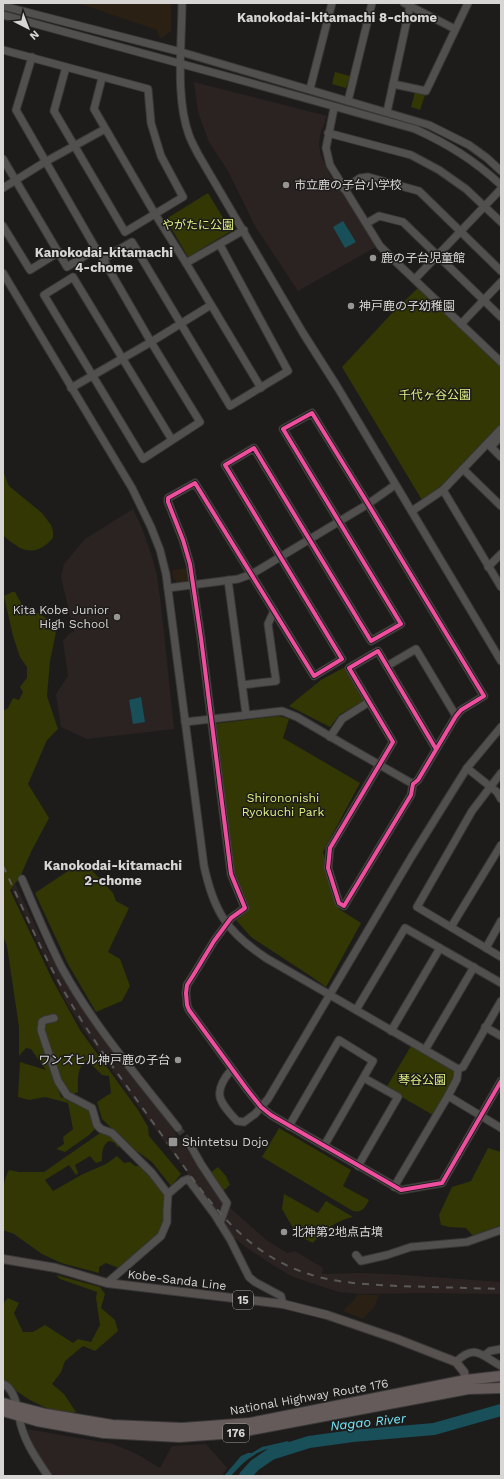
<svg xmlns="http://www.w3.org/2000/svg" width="504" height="1479" font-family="'Work Sans','Noto Sans JP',sans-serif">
	<rect width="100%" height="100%" fill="#1d1c1b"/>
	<g fill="#2a2014">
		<polygon points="78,3 171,3 171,31 162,38 159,37 157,30"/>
		<polygon points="187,568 189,579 186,582 178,583 173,578 172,570"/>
		<polygon points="357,1295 379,1295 374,1307 363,1319 343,1311 356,1298"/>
	</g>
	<g fill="#2b2321">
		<polygon points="194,82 327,116 320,135 319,145 321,156 330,175 344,195 376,247 298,291 255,226 228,171 209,142 198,112"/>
		<polygon points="133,509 142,528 152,557 157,576 161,605 174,729 87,739 61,727 56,694 68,676 63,641 70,633 74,632 61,577 64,564 85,539"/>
		<polygon points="3,858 47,950 65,979 224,1201 220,1217 125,1088 85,1032 66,1002 3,871"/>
		<polygon points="229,1207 262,1236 265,1239 287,1253 295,1251 323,1268 322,1274 363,1273 403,1275 501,1282 501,1294 422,1293 361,1294 339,1292 317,1285 291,1276 273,1265 247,1248 232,1236 225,1225 224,1221"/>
		<polygon points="27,1429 113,1444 137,1454 160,1468 172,1446 206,1444 227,1468 222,1476 44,1476"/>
	</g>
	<g fill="#323704">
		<polygon points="335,72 350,76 346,88 332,84"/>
		<polygon points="415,92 425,95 420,110 411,107"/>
		<polygon points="208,193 231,231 188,257 166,219"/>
		<polygon points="418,288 501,367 501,423 442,485 422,500 342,367 394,311"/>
		<path d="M3,471L9,486L42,513L51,525L53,531V538C35,558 21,552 3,535Z"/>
		<path d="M12,592H15L26,612L38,613L54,623L56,632L50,661L47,696L58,729L47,740L28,784L49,818L31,852L20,877L10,890L52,979L80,1030L138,1110L148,1127L149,1136L181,1174L171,1186L152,1162L131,1147L102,1119L97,1102L111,1093L109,1076L102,1075L87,1060C76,1068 78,1080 78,1092L73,1094L63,1085H57L61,1097L91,1112L97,1127L89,1135L65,1152L56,1149L64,1144L63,1137L73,1129L68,1103L45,1097L29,1100L18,1097L20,1062L46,1070L31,1049L26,1048L19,1056V1027L7,946L3,936V711L8,708L13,698L19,700L23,692L20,687L27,678V667L20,657L13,636L4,596Z"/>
		<polygon points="345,667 365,700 339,715 330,727 289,706 321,680"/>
		<polygon points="279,716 289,719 283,738 360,783 323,852 339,909 361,923 326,987 309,975 251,937 236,920 249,908 233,873 213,724"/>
		<polygon points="83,861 113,893 116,901 129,908 108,952 120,959 130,986 122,1001 96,1012 68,964 35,893"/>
		<polygon points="411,1046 457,1073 433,1115 386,1088"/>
		<path d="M279,1128L351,1170L343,1186L369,1200C365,1207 363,1213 353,1211L262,1157Z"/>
		<path d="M103,1131L113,1136L120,1146L117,1147L115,1143L109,1141C102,1145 102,1153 102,1161L96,1163L90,1156L75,1165L78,1173L76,1175L69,1165L45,1180L53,1191L83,1174L106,1164L117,1156L124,1163L130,1162L135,1166H143L162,1193L165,1200V1221L159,1234L121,1269L106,1263L99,1267V1273L61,1263L42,1254L14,1234L3,1230C3,1213 0,1185 9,1170L19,1172H44Z"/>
		<polygon points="488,1148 501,1152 501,1225 473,1236 466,1228 449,1227 441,1225 439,1215 452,1187 471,1181"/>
		<polygon points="218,1167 226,1176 230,1185 223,1191 210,1173"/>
		<path d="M284,1194L318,1213L326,1201L353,1217C337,1220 322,1231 313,1243L297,1235L282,1209Z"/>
		<path d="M56,1275L100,1287L105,1294L101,1308L115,1320L118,1331L95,1351L83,1346L65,1361L61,1372L52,1384L64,1394L76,1412C48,1415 24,1397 3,1381V1306L5,1301L8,1298L19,1303L14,1313L23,1332H33L45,1325L73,1343L78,1339L91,1342L100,1325L96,1298L97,1292L60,1279Z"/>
	</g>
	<g fill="#184f59">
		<polygon points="343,221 356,242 345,248 333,227"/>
		<polygon points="141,697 145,722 133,724 129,700"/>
		<path d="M288,1441L290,1444L270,1453V1451L267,1449C252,1454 241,1464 231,1476H224L241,1456L248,1453H252L262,1447Z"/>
	</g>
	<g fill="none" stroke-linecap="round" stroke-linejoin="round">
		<polyline stroke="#184f59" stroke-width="12" points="245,1476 255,1465 271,1454 309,1442 353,1436 434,1429 501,1410"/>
		<polyline stroke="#393837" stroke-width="7" stroke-dasharray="7 3.5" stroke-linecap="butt" points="178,1128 188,1141"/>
		<defs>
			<g id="minor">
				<path d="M182,3C182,43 175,97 189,135C191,141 195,148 198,154L303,333L338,388L501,661"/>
				<polyline points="404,3 455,29"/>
				<polyline points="3,6 181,52 429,125 469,145 487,158 501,171"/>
				<path d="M3,15L233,78L415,129C448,144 474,160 501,185"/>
				<polyline points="3,50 148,89 151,123 161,156 183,197 125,232 54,111 66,67"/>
				<polyline points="102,78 94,109 155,214 186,263 261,388"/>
				<polyline points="393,84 426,91 468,3"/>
				<polyline points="310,89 332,3"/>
				<polyline points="348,101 372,3"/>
				<polyline points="334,108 326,148 330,165 380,246 395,261 501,362"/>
				<polyline points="387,112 410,6"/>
				<polyline points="328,133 411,155 439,170 466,189 501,222"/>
				<polyline points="3,159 67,267 96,249 16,110 32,57"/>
				<polyline points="3,188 45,162 105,129"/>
				<polyline points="344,189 360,178 368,177 419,191 501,271"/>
				<polyline points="367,223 379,216 403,222 501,317"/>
				<polyline points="3,226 30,270 59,252"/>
				<polyline points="186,263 244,230"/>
				<path d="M3,273L132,488L151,527L160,550L166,574L204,866C214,912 227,932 266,958L458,1069"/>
				<polyline points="415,279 501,189"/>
				<polyline points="461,324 501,282"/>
				<polyline points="71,388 151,342 211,305"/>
				<polyline points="501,436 491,447 501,457"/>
				<polyline points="172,440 73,277 44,295 143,459 200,422 151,342 103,259 132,242 230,406 288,371 220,245"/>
				<polyline points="463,469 501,506"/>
				<polyline points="443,490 501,587"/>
				<polyline points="412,511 443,490 501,429"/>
				<polyline points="488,567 501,554"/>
				<polyline points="228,580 246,714"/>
				<polyline points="168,588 238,579 252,574 368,504 395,485"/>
				<polyline points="387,666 416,649 456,716"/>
				<polyline points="242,685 276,681 268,624 274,611"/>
				<polyline points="185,722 282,711 297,717 343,744 413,784"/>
				<polyline points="330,737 342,719 369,702"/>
				<polyline points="436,749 378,651 349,668 393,742 330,848 328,868 339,903 344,906 411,795 413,784 418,780 456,716 461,710 484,696 368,504 312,413 283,429 401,624 371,641 254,448 225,465 342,659 314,676 195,483 168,498 168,502 183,540 190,564 201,638 231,874 245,908 231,918 214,941 194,974 187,985 186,993 187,1005 189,1010 246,1088 261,1107 271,1115 401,1190 442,1183 501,1081"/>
				<polyline points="467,768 497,792 501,799"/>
				<polyline points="501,773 472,811 417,907 501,957"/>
				<path d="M22,879C35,909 47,939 62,968C94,1026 137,1076 178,1128"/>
				<polyline points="451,927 501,845"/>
				<polyline points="486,948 501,921"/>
				<polyline points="356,1010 405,928 501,983"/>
				<polyline points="54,1018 45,1020 42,1022 41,1030 58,1081 67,1095 92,1108 97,1125 101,1129 112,1133 152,1173 168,1194"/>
				<polyline points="485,1027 501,1036"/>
				<polyline points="391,1031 440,948"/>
				<polyline points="425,1050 474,967"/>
				<path d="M232,1069C212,1092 218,1101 237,1121L244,1122L255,1114L268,1099L412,856L467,768L501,727"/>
				<polyline points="458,1069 463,1067 501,1001"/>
				<polyline points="448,1096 501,1128"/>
				<polyline points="289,1126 339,1040 373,1061 324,1146"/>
				<polyline points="188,1141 201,1164 227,1203 220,1223"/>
				<polyline points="358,1166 398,1097 364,1078"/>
				<polyline points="394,1187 448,1096 457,1079 458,1069"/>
				<polyline points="356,1255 361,1261 387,1255 411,1247 467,1242 501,1230"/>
				<polyline points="107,1283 161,1236 167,1222 167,1211 168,1194 183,1181 188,1179 215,1215 230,1239 249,1277 255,1282 281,1296 283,1304"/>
				<polyline points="485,1355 490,1351 501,1349"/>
				<path d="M456,1362C475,1343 482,1356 501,1366"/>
				<path d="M3,1384C11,1387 15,1398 17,1406"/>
				<path d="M19,1416C22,1438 35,1457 48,1476"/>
			</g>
			<polyline id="major" points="3,1259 56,1268 107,1283 283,1304 327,1315 397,1339 456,1362 464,1372 467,1385"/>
			<g id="highway">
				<polyline points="3,1403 46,1414 112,1425 182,1428 250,1423 466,1380 501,1376"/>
				<polyline points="3,1411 37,1421 104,1433 179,1437 235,1433 468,1389 501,1388"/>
			</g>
		</defs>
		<use href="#minor" stroke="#393837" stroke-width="9"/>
		<use href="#major" stroke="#393837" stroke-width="10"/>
		<use href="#highway" stroke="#393837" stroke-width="12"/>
		<use href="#minor" stroke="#51504f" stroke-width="7"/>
		<use href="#major" stroke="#575150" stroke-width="8"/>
		<use href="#highway" stroke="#645b5a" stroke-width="10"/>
		<path stroke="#5a5959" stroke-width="2" stroke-dasharray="7 7" stroke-linecap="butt" d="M3,866C24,910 43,956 68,998C95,1045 128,1087 159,1131C196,1183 233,1244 295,1269C328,1283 362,1284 397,1286C432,1287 466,1288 501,1289"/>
		<defs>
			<polyline id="cycleway" points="436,749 378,651 349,668 393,742 330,848 328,868 339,903 344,906 411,795 413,784 418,780 456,716 461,710 484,696 368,504 312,413 283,429 401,624 371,641 254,448 225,465 342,659 314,676 195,483 168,498 168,502 183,540 190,564 201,638 231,874 245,908 231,918 214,941 194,974 187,985 186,993 187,1005 189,1010 246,1088 261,1107 271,1115 401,1190 442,1183 501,1081"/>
		</defs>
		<use href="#cycleway" stroke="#1e1c1a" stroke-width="6"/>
		<use href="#cycleway" stroke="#ef4d9e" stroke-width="4"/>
	</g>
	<g fill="#979594" stroke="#1e1c1a" stroke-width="1.5">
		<circle cx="286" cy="185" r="4"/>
		<circle cx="373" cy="258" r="4"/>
		<circle cx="351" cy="306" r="4"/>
		<circle cx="117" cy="617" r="4"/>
		<circle cx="178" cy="1060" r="4"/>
		<rect x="168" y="1137" width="10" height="10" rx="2"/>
		<circle cx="284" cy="1232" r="4"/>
	</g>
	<g text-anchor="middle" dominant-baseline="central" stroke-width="3" stroke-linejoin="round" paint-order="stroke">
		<g fill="#1e1c1a" stroke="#a09e9d" stroke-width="1">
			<rect x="233" y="1291" width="20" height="18" rx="3"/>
			<rect x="223" y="1424" width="26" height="18" rx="3"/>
		</g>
		<g font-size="11" font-weight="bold" fill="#d8d6d5">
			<text x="243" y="1300">15</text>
			<text x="236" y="1433">176</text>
		</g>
		<g font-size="12" fill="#d8d6d5" stroke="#1e1c1a" text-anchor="start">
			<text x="294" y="185">市立鹿の子台小学校</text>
			<text x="381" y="258">鹿の子台児童館</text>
			<text x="359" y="306">神戸鹿の子幼稚園</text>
			<text x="109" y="610" text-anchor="end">Kita Kobe Junior<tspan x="109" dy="14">High School</tspan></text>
			<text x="170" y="1060" text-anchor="end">ワンズヒル神戸鹿の子台</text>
			<text x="182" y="1142">Shintetsu Dojo</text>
			<text x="292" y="1232">北神第2地点古墳</text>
		</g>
		<g font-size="12" fill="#e0ef83" stroke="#1e1c1a">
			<text x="198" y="225">やがたに公園</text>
			<text x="435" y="395">千代ヶ谷公園</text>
			<text x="283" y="798">Shirononishi<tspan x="283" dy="14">Ryokuchi Park</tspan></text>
			<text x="422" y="1080">琴谷公園</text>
		</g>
		<g font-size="12" fill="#d8d6d5" stroke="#1e1c1a">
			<text transform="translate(177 1280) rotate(7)">Kobe-Sanda Line</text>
			<text transform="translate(309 1397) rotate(-10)">National Highway Route 176</text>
		</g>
		<g font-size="13" font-weight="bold" fill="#d8d6d5" stroke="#1e1c1a">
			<text x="337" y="17">Kanokodai-kitamachi 8-chome</text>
			<text x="104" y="252">Kanokodai-kitamachi<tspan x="104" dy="15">4-chome</tspan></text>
			<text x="113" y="865">Kanokodai-kitamachi<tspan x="113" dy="15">2-chome</tspan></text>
		</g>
		<g font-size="13" font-style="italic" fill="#74e6fb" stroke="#1e1c1a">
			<text transform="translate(368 1422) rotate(-6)">Nagao River</text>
		</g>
	</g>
	<rect width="504" height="1479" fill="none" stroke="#d8d6d5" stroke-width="8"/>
	<g transform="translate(28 28) rotate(138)" stroke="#1e1c1a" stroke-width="3" paint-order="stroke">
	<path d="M0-3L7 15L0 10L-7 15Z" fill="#d8d6d5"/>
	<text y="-6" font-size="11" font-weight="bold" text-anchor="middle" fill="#d8d6d5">N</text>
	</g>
</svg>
